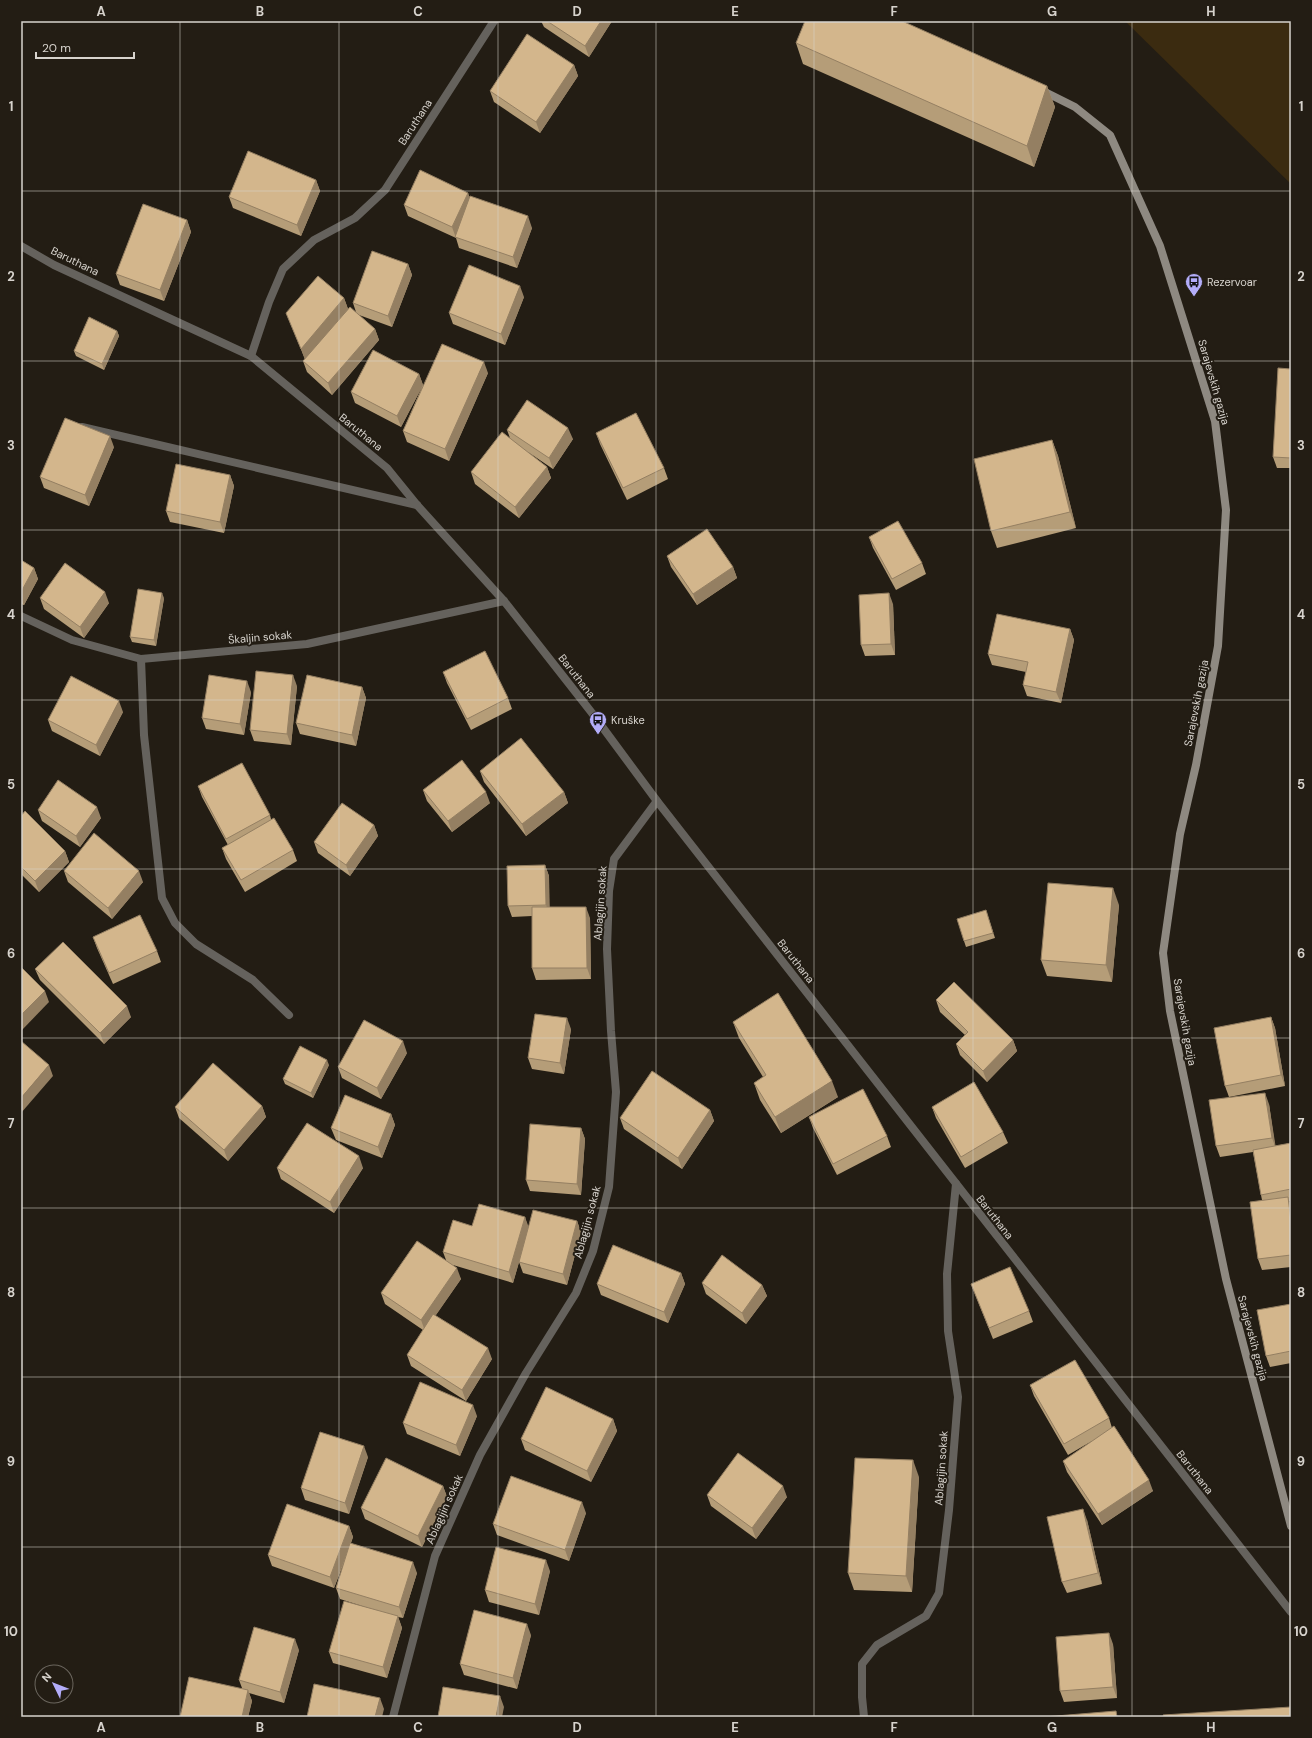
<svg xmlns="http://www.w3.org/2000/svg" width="1312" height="1738" font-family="'DM Sans',sans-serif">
	<rect width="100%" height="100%" fill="#231d14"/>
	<polygon fill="#3b2b10" points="1125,21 1291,21 1291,184"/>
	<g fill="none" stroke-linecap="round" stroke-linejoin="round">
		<polyline stroke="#65625d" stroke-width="8" points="82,427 417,505"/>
		<g stroke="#65625d" stroke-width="8">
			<polyline points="21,246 54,265 251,356 387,468 417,505 504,601 592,713 657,801 1291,1612"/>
			<polyline points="251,356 269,302 283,269 314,240 355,218 385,190 494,21"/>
			<polyline points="21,616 72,640 141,659 307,644 504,601"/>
			<polyline points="141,659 144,735 162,898 175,923 196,944 253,980 289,1015"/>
			<polyline points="393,1717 435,1556 480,1455 526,1373 576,1293 593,1251 609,1187 616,1092 611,1031 607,949 609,891 614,859 657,801"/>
			<polyline points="864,1717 862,1697 862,1664 877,1645 926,1616 939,1593 949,1510 958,1397 948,1331 947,1274 956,1184"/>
		</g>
		<polyline stroke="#8e8981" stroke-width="8" points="1041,90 1075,107 1110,135 1160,246 1215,421 1226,510 1218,646 1196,765 1180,834 1163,953 1170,1011 1226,1279 1291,1526"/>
	</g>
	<g fill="#b59d78">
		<polygon points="541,21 612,21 589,57 544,27"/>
		<polygon points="796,43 1047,86 1055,107 1034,167 803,64"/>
		<polygon points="574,65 578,76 540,133 494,102 490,91"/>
		<polygon points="316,180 320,191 301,236 233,208 229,197"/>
		<polygon points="468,193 469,197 532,228 517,268 459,248 456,238 408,216 404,205"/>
		<polygon points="187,220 191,232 164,301 120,285 116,274"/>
		<polygon points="408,264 412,275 392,327 359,315 375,329 379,340 332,395 307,372 303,361 305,359 286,313 344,298 348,309 336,324 356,312 353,303"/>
		<polygon points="524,297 505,345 453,324 449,313"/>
		<polygon points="117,331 119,336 104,370 76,356 74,351"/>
		<polygon points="1291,369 1291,468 1277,468 1273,457"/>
		<polygon points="488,373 449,461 407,442 403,431 422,387 401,427 355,403 351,392 419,374 423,385"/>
		<polygon points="507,430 573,439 553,469 528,452 547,467 551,478 519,518 475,484 471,472 510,438"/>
		<polygon points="596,433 664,468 668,479 627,500 600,444"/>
		<polygon points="1052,440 1058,456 1076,528 997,548 991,531"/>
		<polygon points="114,447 89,506 44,488 40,477"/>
		<polygon points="230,475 234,486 224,533 170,522 166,511"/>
		<polygon points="869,537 922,563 926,574 896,590 873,548"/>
		<polygon points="667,556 733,567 737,578 697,605 671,567"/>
		<polygon points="21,560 34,568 38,579 24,605 21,604"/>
		<polygon points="40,598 109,603 84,638 44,609"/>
		<polygon points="164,598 156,646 132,642 130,637"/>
		<polygon points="893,604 895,655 865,656 861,645"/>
		<polygon points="1070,629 1074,640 1061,703 1027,696 1023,685 1026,672 992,665 988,654"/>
		<polygon points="443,672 508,698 512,709 471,730 447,683"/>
		<polygon points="297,686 291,745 254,741 250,730"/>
		<polygon points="362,687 366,698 356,746 300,734 296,723"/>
		<polygon points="251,692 244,735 206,729 202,718"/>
		<polygon points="123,712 100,756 52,731 48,720"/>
		<polygon points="480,771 564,792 568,803 526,836 484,782"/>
		<polygon points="198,786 270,815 271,819 293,850 297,861 245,892 226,859 222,848 228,845 202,797"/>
		<polygon points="423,790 490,803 452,832 427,801"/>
		<polygon points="38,810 101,818 80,847 42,821"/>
		<polygon points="21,816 65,851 69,862 39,892 21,874"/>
		<polygon points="374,825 378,836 350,876 318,853 314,842"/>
		<polygon points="545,865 549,876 549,907 590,918 591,979 536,980 532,968 532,916 512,917 508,906"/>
		<polygon points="64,871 143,882 112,919 68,882"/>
		<polygon points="1119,905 1112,982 1047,976 1041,960"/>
		<polygon points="986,910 995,938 966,947 964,941"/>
		<polygon points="93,937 157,951 161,962 113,984 97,948"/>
		<polygon points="35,969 131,1017 104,1044 40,980"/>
		<polygon points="936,1000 1013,1040 1017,1051 987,1082 960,1055 956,1044 965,1035 940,1012"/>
		<polygon points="1271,1017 1275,1028 1285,1086 1229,1097 1225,1086"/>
		<polygon points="733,1022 838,1097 781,1133 760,1100 754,1083 763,1077 739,1038"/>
		<polygon points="571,1029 564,1074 532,1069 528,1058"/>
		<polygon points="407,1053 381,1099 342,1078 338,1067"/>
		<polygon points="329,1065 313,1098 285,1084 283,1079"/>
		<polygon points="1269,1104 1275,1146 1291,1143 1291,1201 1289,1201 1291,1206 1291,1267 1262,1270 1258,1259 1262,1200 1261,1195 1253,1152 1220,1157 1216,1146"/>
		<polygon points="262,1106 266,1117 228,1161 179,1118 175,1107"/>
		<polygon points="932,1107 1003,1132 1008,1143 965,1168 936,1118"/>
		<polygon points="710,1110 714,1121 682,1169 624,1129 620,1118"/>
		<polygon points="391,1114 395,1125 382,1158 336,1140 331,1128"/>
		<polygon points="809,1117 887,1136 891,1147 837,1175 813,1128"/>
		<polygon points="581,1128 585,1139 581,1195 530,1191 526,1180"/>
		<polygon points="277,1168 363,1168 334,1213 281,1179"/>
		<polygon points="525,1217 528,1228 577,1221 581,1232 567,1285 523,1273 519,1262 523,1248 513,1283 453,1265 461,1279 435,1316 492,1359 466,1401 411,1366 407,1355 423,1330 385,1304 381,1293 446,1260 443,1252 472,1226"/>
		<polygon points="681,1273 685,1284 668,1323 601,1295 597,1284"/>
		<polygon points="702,1283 762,1285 767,1296 746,1324 706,1294"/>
		<polygon points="971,1284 1029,1311 1033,1322 993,1339"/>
		<polygon points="1291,1304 1291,1363 1270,1367 1266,1356"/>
		<polygon points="1030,1385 1109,1418 1112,1428 1153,1491 1102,1525 1067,1472 1063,1461 1092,1441 1068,1455 1034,1396"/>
		<polygon points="477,1416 460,1456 407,1434 403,1423"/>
		<polygon points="613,1419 617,1431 591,1482 525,1450 521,1439"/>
		<polygon points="368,1457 349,1514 305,1500 301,1488"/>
		<polygon points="919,1477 912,1592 854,1590 848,1573"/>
		<polygon points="443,1486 447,1497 422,1547 365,1519 361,1508"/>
		<polygon points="707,1495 787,1497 756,1539 711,1506"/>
		<polygon points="586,1513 569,1561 497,1535 493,1524"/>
		<polygon points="1087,1520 1102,1584 1067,1593 1062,1582"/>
		<polygon points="349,1526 353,1537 351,1543 417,1573 403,1618 398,1617 402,1628 387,1678 333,1663 329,1652 381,1612 340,1599 336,1588 345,1560 334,1588 272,1566 268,1555"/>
		<polygon points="550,1571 539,1615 489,1602 485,1590"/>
		<polygon points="531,1635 517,1689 464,1675 460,1664"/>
		<polygon points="1113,1644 1117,1698 1064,1702 1060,1691"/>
		<polygon points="299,1650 284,1703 249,1693 252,1701 248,1717 180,1717 242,1688 239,1680"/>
	</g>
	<g fill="#947f62">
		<polygon points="601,21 612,21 589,57 585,46"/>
		<polygon points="574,65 578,76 540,133 536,122"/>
		<polygon points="1047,86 1055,107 1034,167 1027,146"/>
		<polygon points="316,180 320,191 301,236 297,225"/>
		<polygon points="468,193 472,204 455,237 456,238 452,227"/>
		<polygon points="528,216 532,228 517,268 513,257"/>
		<polygon points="187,220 191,232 164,301 160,290"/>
		<polygon points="408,264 412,275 392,327 388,316"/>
		<polygon points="520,286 524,297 505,345 501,334"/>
		<polygon points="344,298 348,309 305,360 301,349"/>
		<polygon points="375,329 379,340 332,395 328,383"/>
		<polygon points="117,331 119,336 104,370 102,364"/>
		<polygon points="484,362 488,373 449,461 445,449"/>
		<polygon points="419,374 423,385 401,427 397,416"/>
		<polygon points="568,428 573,439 553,469 549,458"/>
		<polygon points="110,436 114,447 89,506 85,495"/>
		<polygon points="1052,440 1058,456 1076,528 1070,512"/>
		<polygon points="547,467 551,478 519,518 515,507"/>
		<polygon points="230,475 234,486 224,533 220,522"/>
		<polygon points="733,567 737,578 697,605 693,594"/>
		<polygon points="34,568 38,579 24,605 21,598 21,592"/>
		<polygon points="105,592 109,603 84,638 80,627"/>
		<polygon points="162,593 164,598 156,646 154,640"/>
		<polygon points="889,593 893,604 895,655 891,644"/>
		<polygon points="1070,629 1074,640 1061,703 1056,692"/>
		<polygon points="293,675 297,686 291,745 287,734"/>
		<polygon points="247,681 251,692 244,735 240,724"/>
		<polygon points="362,687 366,698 356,746 352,735"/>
		<polygon points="119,701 123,712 100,756 96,745"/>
		<polygon points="486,792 490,803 452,832 448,821"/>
		<polygon points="564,792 568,803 526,836 522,824"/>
		<polygon points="97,807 101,818 80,847 76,836"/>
		<polygon points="374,825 378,836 350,876 346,865"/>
		<polygon points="65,851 69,862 39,892 35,881"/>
		<polygon points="545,865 549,876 550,916 546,905"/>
		<polygon points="139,871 143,882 112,919 108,908"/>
		<polygon points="1113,888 1119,905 1112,982 1106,965"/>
		<polygon points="586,907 590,918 591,979 587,968"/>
		<polygon points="45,991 49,1002 22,1030 21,1015"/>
		<polygon points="127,1006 131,1017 104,1044 100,1033"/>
		<polygon points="1271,1017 1275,1028 1285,1086 1281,1075"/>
		<polygon points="567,1018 571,1029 564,1074 560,1063"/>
		<polygon points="1013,1040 1017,1051 987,1082 983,1071"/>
		<polygon points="403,1041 407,1053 381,1099 377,1088"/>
		<polygon points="327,1060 329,1065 313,1098 311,1093"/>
		<polygon points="49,1065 53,1076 21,1113 21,1098"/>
		<polygon points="832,1081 838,1097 781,1133 775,1117"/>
		<polygon points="1265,1093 1269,1104 1276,1149 1272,1138"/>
		<polygon points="262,1106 266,1117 228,1161 224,1150"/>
		<polygon points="710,1110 714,1121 682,1169 678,1158"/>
		<polygon points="391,1114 395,1125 382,1158 378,1147"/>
		<polygon points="581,1128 585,1139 581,1195 577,1184"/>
		<polygon points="359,1156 363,1168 334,1213 330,1202"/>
		<polygon points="1288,1197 1291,1206 1291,1221"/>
		<polygon points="525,1217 529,1228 513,1283 509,1272"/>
		<polygon points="577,1221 581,1232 567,1285 563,1274"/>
		<polygon points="457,1268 461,1279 425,1331 421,1320"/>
		<polygon points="681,1273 685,1284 668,1323 664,1312"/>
		<polygon points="762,1285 767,1296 746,1324 742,1313"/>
		<polygon points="488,1348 492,1359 466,1401 462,1390"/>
		<polygon points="473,1405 477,1416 460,1456 456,1445"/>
		<polygon points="613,1419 617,1431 591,1482 587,1471"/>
		<polygon points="364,1446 368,1457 349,1514 345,1503"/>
		<polygon points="913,1460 919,1477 912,1592 906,1576"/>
		<polygon points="1149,1480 1153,1491 1102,1525 1098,1514"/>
		<polygon points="443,1486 447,1497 422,1547 418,1536"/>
		<polygon points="783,1486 787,1497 756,1539 752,1528"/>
		<polygon points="582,1502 586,1513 569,1561 565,1550"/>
		<polygon points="1083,1509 1087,1520 1102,1584 1098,1573"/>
		<polygon points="349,1526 353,1537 334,1588 330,1577"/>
		<polygon points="546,1560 550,1571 539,1615 535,1604"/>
		<polygon points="413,1562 417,1573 403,1618 399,1607"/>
		<polygon points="398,1616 402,1628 387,1678 383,1667"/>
		<polygon points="527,1624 531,1635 517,1689 513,1678"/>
		<polygon points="1109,1633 1113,1644 1117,1698 1113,1687"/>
		<polygon points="295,1639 299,1650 284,1703 280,1692"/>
		<polygon points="248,1690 252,1701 248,1717 242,1717"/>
		<polygon points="500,1696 504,1707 502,1717 496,1717"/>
		<polygon points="380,1698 384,1709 382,1717 375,1717"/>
	</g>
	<g fill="#d3b68c" stroke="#947f62">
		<polygon points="547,21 601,21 585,46"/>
		<polygon points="805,21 902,21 1047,86 1027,146 796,43"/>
		<polygon points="527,34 574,65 536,122 490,91"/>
		<polygon points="248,151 316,180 297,225 229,197"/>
		<polygon points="420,170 468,193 452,227 404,205"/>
		<polygon points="470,196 528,216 513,257 455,237"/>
		<polygon points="143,204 187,220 160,290 116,274"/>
		<polygon points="372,251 408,264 388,316 353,303"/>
		<polygon points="469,265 520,286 501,334 449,313"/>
		<polygon points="318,276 344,298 301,349 286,313"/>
		<polygon points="350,307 375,329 328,383 303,361"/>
		<polygon points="89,317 117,331 102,364 74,351"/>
		<polygon points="442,344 484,362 445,449 403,431"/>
		<polygon points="373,350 419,374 397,416 351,392"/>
		<polygon points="1278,368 1291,369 1291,458 1273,457"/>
		<polygon points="527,400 568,428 549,458 507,430"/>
		<polygon points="636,413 664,468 623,488 596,433"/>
		<polygon points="65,418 110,436 85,495 40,477"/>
		<polygon points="502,432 547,467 515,507 471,472"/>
		<polygon points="1052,440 1070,512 991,531 974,459"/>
		<polygon points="176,464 230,475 220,522 166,511"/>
		<polygon points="898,521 922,563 892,579 869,537"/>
		<polygon points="707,529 733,567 693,594 667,556"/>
		<polygon points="21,560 34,568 21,592"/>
		<polygon points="65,563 105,592 80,627 40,598"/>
		<polygon points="138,589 162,593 154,640 130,637"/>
		<polygon points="889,593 891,644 861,645 859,595"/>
		<polygon points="997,614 1070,629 1056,692 1023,685 1028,662 988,654"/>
		<polygon points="485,651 508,698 467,719 443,672"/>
		<polygon points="256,671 293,675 287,734 250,730"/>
		<polygon points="209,675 247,681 240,724 202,718"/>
		<polygon points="307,675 362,687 352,735 296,723"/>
		<polygon points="71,676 119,701 96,745 48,720"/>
		<polygon points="521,738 564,792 522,824 480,771"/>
		<polygon points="462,760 486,792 448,821 423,790"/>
		<polygon points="242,763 270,815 226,839 198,786"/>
		<polygon points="58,780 97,807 76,836 38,810"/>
		<polygon points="342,803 374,825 346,865 314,842"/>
		<polygon points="25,811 65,851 35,881 21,867 21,816"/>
		<polygon points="274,818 293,850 241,880 222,848"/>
		<polygon points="94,833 139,871 108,908 64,871"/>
		<polygon points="545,865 546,905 508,906 507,866"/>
		<polygon points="1048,883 1113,888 1106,965 1041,960"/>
		<polygon points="532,907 586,907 587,968 532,968"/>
		<polygon points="986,910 993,933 964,941 957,919"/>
		<polygon points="140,915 157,951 109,973 93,937"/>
		<polygon points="63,942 127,1006 100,1033 35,969"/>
		<polygon points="21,967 45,991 21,1015"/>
		<polygon points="954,982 1013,1040 983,1071 956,1044 968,1032 936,1000"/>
		<polygon points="778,993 832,1081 775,1117 754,1083 766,1075 733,1022"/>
		<polygon points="535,1014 567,1018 560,1063 528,1058"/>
		<polygon points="1271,1017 1281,1075 1225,1086 1214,1028"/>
		<polygon points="364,1020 403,1041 377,1088 338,1067"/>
		<polygon points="21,1041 49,1065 21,1098"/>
		<polygon points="300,1046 327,1060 311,1093 283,1079"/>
		<polygon points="213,1063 262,1106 224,1150 175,1107"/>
		<polygon points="652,1071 710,1110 678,1158 620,1118"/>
		<polygon points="974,1082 1003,1132 961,1157 932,1107"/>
		<polygon points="863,1089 887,1136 833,1164 809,1117"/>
		<polygon points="1265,1093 1272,1138 1216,1146 1209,1100"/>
		<polygon points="345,1095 391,1114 378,1147 331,1128"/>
		<polygon points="307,1123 359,1156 330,1202 277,1168"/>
		<polygon points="530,1124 581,1128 577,1184 526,1180"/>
		<polygon points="1291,1143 1291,1189 1261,1195 1253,1150"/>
		<polygon points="1288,1197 1291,1221 1291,1255 1258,1259 1250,1202"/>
		<polygon points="479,1204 525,1217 509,1272 443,1252 453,1220 472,1226"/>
		<polygon points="533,1210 577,1221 563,1274 519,1262"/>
		<polygon points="417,1241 457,1268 421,1320 381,1293"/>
		<polygon points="613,1245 681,1273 664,1312 597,1284"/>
		<polygon points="722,1255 762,1285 742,1313 702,1283"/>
		<polygon points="1010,1267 1029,1311 989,1328 971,1284"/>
		<polygon points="1291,1304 1291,1351 1266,1356 1257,1310"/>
		<polygon points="433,1314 488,1348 462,1390 407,1355"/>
		<polygon points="1075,1360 1109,1418 1064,1444 1030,1385"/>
		<polygon points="420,1382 473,1405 456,1445 403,1423"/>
		<polygon points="546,1387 613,1419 587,1471 521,1439"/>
		<polygon points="1114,1426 1149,1480 1098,1514 1063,1461"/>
		<polygon points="320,1432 364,1446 345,1503 301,1488"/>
		<polygon points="738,1453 783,1486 752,1528 707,1495"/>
		<polygon points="386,1458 443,1486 418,1536 361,1508"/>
		<polygon points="855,1458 913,1460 906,1576 848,1573"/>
		<polygon points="511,1476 582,1502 565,1550 493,1524"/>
		<polygon points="287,1504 349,1526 330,1577 268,1555"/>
		<polygon points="1083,1509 1098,1573 1062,1582 1047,1517"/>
		<polygon points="350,1543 413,1562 399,1607 336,1588"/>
		<polygon points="496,1547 546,1560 535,1604 485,1590"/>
		<polygon points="344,1601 398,1616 383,1667 329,1652"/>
		<polygon points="474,1610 527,1624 513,1678 460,1664"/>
		<polygon points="254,1627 295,1639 280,1692 239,1680"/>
		<polygon points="1109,1633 1113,1687 1060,1691 1056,1637"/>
		<polygon points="189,1677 248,1690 242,1717 180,1717"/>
		<polygon points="314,1684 380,1698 375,1717 307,1717"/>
		<polygon points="443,1687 500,1696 496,1717 438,1717"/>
		<polygon points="1291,1707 1291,1717 1164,1717 1163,1715"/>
		<polygon points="1116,1711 1117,1717 1044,1717"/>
	</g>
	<path fill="none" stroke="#d7d3cd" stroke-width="1" stroke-opacity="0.55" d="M180,21V1717M339,21V1717M498,21V1717M656,21V1717M814,21V1717M973,21V1717M1132,21V1717M21,191H1291M21,361H1291M21,530H1291M21,700H1291M21,869H1291M21,1038H1291M21,1208H1291M21,1377H1291M21,1547H1291"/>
	<defs>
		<symbol id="bus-pin" viewBox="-11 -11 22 30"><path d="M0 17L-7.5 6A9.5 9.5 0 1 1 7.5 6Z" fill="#b3adf9" stroke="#231d14"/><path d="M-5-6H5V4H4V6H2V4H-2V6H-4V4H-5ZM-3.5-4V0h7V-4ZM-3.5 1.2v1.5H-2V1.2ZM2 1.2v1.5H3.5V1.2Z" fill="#111"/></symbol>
	</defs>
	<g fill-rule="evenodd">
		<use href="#bus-pin" x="1184" y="272" width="20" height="27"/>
		<use href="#bus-pin" x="588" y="710" width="20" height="27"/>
	</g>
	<g text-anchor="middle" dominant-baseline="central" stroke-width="4" stroke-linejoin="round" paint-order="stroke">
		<g font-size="11" fill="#d7d3cd" stroke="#231d14">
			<text transform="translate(415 122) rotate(-57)">Baruthana</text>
			<text transform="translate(75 261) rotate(26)">Baruthana</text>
			<text transform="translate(1214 382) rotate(74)">Sarajevskih gazija</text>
			<text transform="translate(361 432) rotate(39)">Baruthana</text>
			<text transform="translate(260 637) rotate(-5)">Škaljin sokak</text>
			<text transform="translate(577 676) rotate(52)">Baruthana</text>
			<text transform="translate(1196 703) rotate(-79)">Sarajevskih gazija</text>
			<text transform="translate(600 903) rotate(-86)">Ablagijin sokak</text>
			<text transform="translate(796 961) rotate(52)">Baruthana</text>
			<text transform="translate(1185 1022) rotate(80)">Sarajevskih gazija</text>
			<text transform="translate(995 1217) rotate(52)">Baruthana</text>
			<text transform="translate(587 1222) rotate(-75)">Ablagijin sokak</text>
			<text transform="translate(1253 1338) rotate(75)">Sarajevskih gazija</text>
			<text transform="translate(941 1468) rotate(-86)">Ablagijin sokak</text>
			<text transform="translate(1195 1472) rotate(52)">Baruthana</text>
			<text transform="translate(444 1509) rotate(-66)">Ablagijin sokak</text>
		</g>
		<g font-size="11" fill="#d7d3cd" stroke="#231d14" text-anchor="start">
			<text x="1207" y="282">Rezervoar</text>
			<text x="611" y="720">Kruške</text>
		</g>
	</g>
	<rect width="1312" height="1738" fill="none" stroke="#231d14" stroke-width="44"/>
	<g transform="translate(54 1684) rotate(313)"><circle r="19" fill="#231d14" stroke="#6b665e"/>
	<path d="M0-3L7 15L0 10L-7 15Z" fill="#b3adf9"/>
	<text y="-6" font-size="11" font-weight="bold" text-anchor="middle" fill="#d7d3cd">N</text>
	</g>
	<path d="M36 52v6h98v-6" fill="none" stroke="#d7d3cd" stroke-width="2"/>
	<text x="42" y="52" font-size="12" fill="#d7d3cd" stroke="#231d14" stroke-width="3" paint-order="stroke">20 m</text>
	<rect x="22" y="22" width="1268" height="1694" fill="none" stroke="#d7d3cd" stroke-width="1.5"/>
	<g font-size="13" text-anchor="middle" font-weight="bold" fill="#d7d3cd">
		<text x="101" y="16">A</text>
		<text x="260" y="16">B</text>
		<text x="418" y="16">C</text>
		<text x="577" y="16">D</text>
		<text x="735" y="16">E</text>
		<text x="894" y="16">F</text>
		<text x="1052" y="16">G</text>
		<text x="1211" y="16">H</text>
		<text x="11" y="111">1</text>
		<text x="1301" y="111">1</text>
		<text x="11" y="281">2</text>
		<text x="1301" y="281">2</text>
		<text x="11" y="450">3</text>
		<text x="1301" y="450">3</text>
		<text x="11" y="619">4</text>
		<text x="1301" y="619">4</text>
		<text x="11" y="789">5</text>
		<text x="1301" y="789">5</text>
		<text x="11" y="958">6</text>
		<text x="1301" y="958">6</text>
		<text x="11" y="1128">7</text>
		<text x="1301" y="1128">7</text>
		<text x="11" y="1297">8</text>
		<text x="1301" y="1297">8</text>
		<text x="11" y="1466">9</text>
		<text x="1301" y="1466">9</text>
		<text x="11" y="1636">10</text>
		<text x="1301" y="1636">10</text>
		<text x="101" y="1732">A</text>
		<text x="260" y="1732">B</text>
		<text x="418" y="1732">C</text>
		<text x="577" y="1732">D</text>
		<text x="735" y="1732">E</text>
		<text x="894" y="1732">F</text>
		<text x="1052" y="1732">G</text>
		<text x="1211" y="1732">H</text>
	</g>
</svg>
